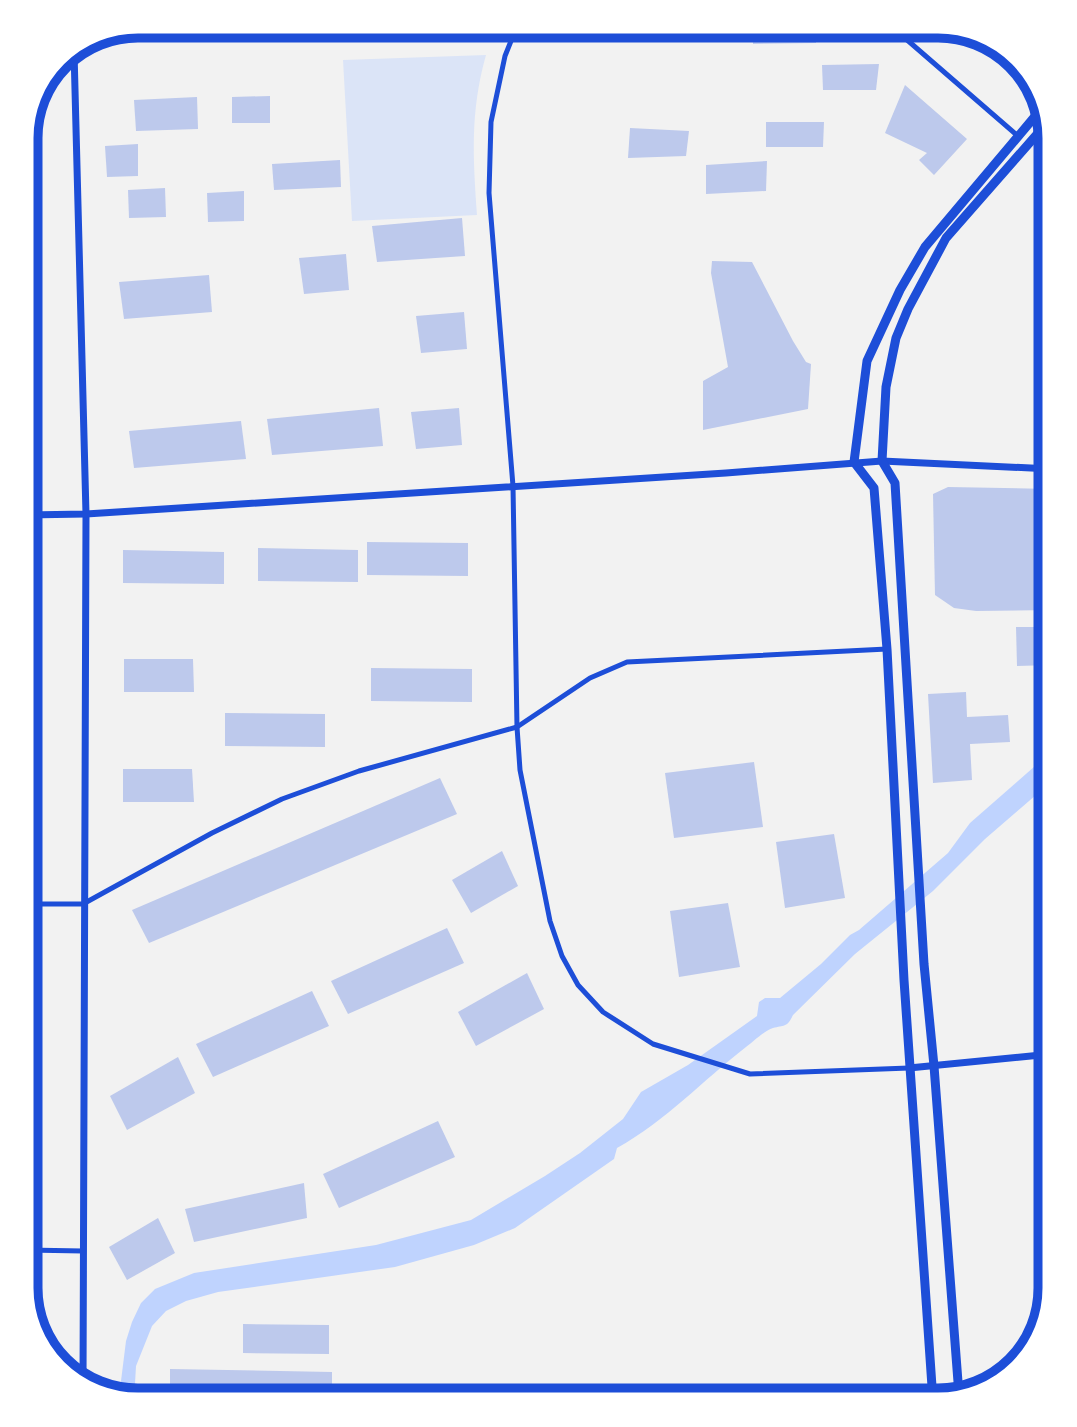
<svg xmlns="http://www.w3.org/2000/svg" width="1077" height="1427" font-family="'Exo 2',sans-serif">
	<rect width="100%" height="100%" fill="#f2f2f2"/>
	<path fill="#dbe4f7" d="M486,55C470,112 473,157 477,215L352,221L343,60Z"/>
	<path fill="#bfd3fe" d="M1051,752V782L985,839L933,891L855,954L793,1015C787,1028 784,1025 773,1028C764,1031 753,1042 746,1047C702,1081 667,1120 617,1148L614,1159L515,1228L474,1245L395,1267L218,1292L186,1301L166,1311L152,1326L136,1366L134,1401L119,1397L126,1341L132,1322L141,1303L155,1289L194,1273L376,1245L471,1220L545,1176L580,1153L623,1119L641,1092L688,1065L757,1016L759,1002L765,998H780L821,964L850,935L859,930L948,853L970,823Z"/>
	<g fill="#bdc9ec">
		<polygon points="246,26 358,26 358,34 246,33"/>
		<polygon points="381,26 479,26 478,35 380,33"/>
		<polygon points="752,26 816,26 816,43 753,44"/>
		<polygon points="879,64 876,90 823,90 822,65"/>
		<polygon points="905,85 967,139 934,175 919,160 927,153 885,133"/>
		<polygon points="270,96 270,123 232,123 232,97"/>
		<polygon points="197,97 198,129 136,131 134,100"/>
		<polygon points="766,122 824,122 823,147 766,147"/>
		<polygon points="630,128 689,131 686,156 628,158"/>
		<polygon points="138,144 138,176 107,177 105,146"/>
		<polygon points="340,160 341,187 274,190 272,164"/>
		<polygon points="767,161 766,191 706,194 706,165"/>
		<polygon points="165,188 166,217 129,218 128,190"/>
		<polygon points="244,191 244,221 208,222 207,193"/>
		<polygon points="462,218 465,256 377,262 372,226"/>
		<polygon points="346,254 349,290 304,294 299,258"/>
		<polygon points="712,261 752,262 793,341 806,362 811,364 808,409 703,430 703,381 728,367 711,273"/>
		<polygon points="209,275 212,312 124,319 119,282"/>
		<polygon points="464,312 467,349 421,353 416,316"/>
		<polygon points="379,408 383,446 272,455 267,419"/>
		<polygon points="459,408 462,445 416,449 411,412"/>
		<polygon points="241,421 246,459 134,468 129,431"/>
		<polygon points="948,487 1051,489 1051,610 976,611 954,608 935,595 933,494"/>
		<polygon points="367,542 468,543 468,576 367,575"/>
		<polygon points="258,548 358,550 358,582 258,581"/>
		<polygon points="123,550 224,552 224,584 123,583"/>
		<polygon points="1016,627 1051,627 1051,665 1017,666"/>
		<polygon points="124,659 193,659 194,692 124,692"/>
		<polygon points="371,668 472,669 472,702 371,701"/>
		<polygon points="966,692 967,717 1008,715 1010,742 970,744 972,780 933,783 928,694"/>
		<polygon points="225,713 325,714 325,747 225,746"/>
		<polygon points="754,762 763,827 674,838 665,773"/>
		<polygon points="123,769 192,769 194,802 123,802"/>
		<polygon points="440,778 457,814 149,943 132,910"/>
		<polygon points="834,834 845,898 785,908 776,842"/>
		<polygon points="502,851 518,886 471,913 452,880"/>
		<polygon points="728,903 740,967 679,977 670,911"/>
		<polygon points="447,928 464,963 348,1014 331,981"/>
		<polygon points="527,973 544,1009 476,1046 458,1012"/>
		<polygon points="312,991 329,1026 213,1077 196,1044"/>
		<polygon points="178,1057 195,1093 127,1130 110,1096"/>
		<polygon points="438,1121 455,1157 339,1208 323,1174"/>
		<polygon points="304,1183 307,1218 194,1242 185,1209"/>
		<polygon points="158,1218 175,1253 127,1280 109,1247"/>
		<polygon points="243,1324 329,1325 329,1354 243,1353"/>
		<polygon points="170,1369 332,1372 332,1401 170,1401"/>
	</g>
	<g fill="none" stroke-linecap="round" stroke-linejoin="round">
		<g stroke="#1d4ed8" stroke-width="5">
			<polyline points="517,26 505,56 491,122 489,193 513,486 517,727 520,770 550,921 562,956 578,985 603,1012 653,1044 750,1074 909,1068"/>
			<polyline points="891,26 1018,136"/>
			<polyline points="26,904 83,904 212,833 282,799 359,771 517,727 590,678 627,662 887,649"/>
			<polyline points="26,1250 83,1251"/>
		</g>
		<g stroke="#1d4ed8" stroke-width="7">
			<polyline points="74,51 86,514 83,1386"/>
			<polyline points="26,515 86,514 726,473 882,461 1051,469"/>
			<polyline points="909,1068 1051,1054"/>
		</g>
		<g stroke="#1d4ed8" stroke-width="9">
			<polyline points="959,1395 934,1066 924,964 895,483 882,461 886,387 896,338 908,309 946,238 1046,124"/>
			<polyline points="884,1401 976,1390"/>
			<polyline points="933,1401 904,980 887,649 874,488 854,462 867,361 900,290 925,247 1042,108"/>
		</g>
	</g>
	<path d="M0 0H1077V1427H0ZM138 38H938A100 100 0 0 1 1038 138V1288A100 100 0 0 1 938 1388H138A100 100 0 0 1 38 1288V138A100 100 0 0 1 138 38Z" fill="#fff" fill-rule="evenodd"/>
	<path fill="none" stroke="#1d4ed8" stroke-width="9" d="M138 38H938A100 100 0 0 1 1038 138V1288A100 100 0 0 1 938 1388H138A100 100 0 0 1 38 1288V138A100 100 0 0 1 138 38Z"/>
</svg>
